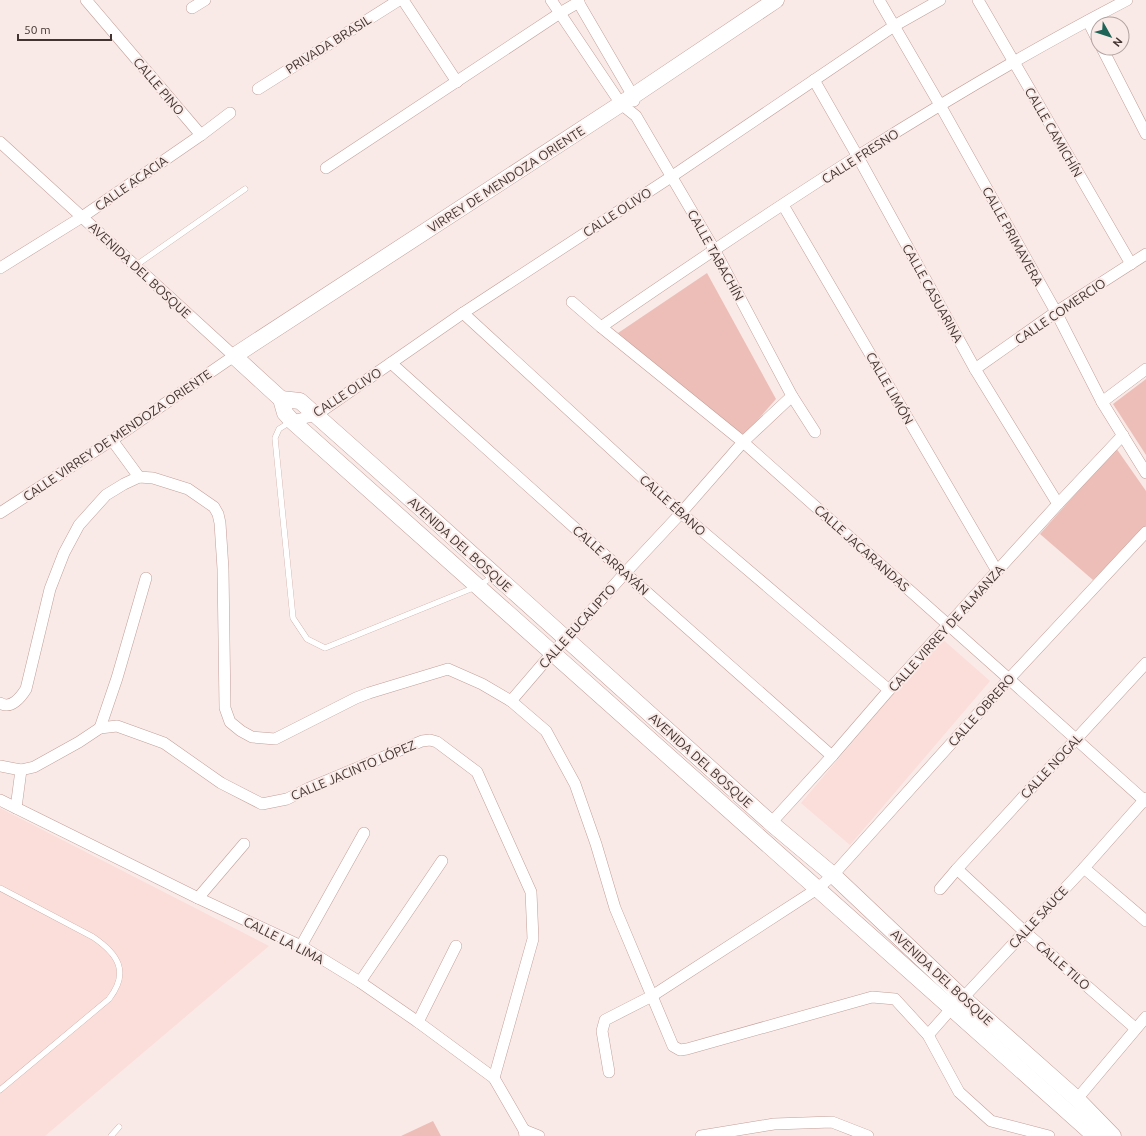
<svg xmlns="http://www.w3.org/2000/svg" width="1146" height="1136" font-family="Ubuntu,sans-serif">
	<rect width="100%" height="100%" fill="#faeae7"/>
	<g fill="#fbdeda">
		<polygon points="941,638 990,681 850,845 801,803"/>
		<polygon points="0,808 269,946 45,1136 0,1136"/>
	</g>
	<g fill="#edbeb7">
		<polygon points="707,273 776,399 741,439 618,333"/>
		<polygon points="1146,379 1146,455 1113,404"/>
		<polygon points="1116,448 1146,491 1146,526 1093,580 1040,534"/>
		<polygon points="433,1121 441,1136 401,1136"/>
	</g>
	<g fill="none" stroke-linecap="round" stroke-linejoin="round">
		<defs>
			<g id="lane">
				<polyline points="135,266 245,189"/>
				<polyline points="290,422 279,429 275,438 293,618 307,639 325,648 478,586 494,576"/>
				<path d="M0,888L93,937C118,954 130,972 109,999L0,1090"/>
				<polyline points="111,1136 119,1127"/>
			</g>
			<g id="street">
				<polyline points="86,0 201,135"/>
				<polyline points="403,0 457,82"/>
				<polyline points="551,0 621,104 636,116 714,249 792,396 815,432"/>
				<polyline points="577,0 633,96 634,101"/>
				<polyline points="879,0 940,105 1056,312 1102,402 1146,473"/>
				<polyline points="978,0 1131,264"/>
				<polyline points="192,8 205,0"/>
				<polyline points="1088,21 1098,41"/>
				<polyline points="1102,48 1146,134"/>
				<polyline points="814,80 858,157 975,369 1058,504"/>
				<polyline points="258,89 399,0"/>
				<polyline points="0,142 234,356 112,440 0,513"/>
				<polyline points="326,168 560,13 579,2"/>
				<polyline points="783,205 997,571"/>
				<polyline points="0,268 82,217 201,135 230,113"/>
				<polyline points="572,302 601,327 743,442 1009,679 1146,802"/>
				<polyline points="463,313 681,513 889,690"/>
				<path d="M601,327C771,210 944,95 1127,0"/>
				<polyline points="391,363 625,573 832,756"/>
				<polyline points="975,369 1056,312 1146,254"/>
				<polyline points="1102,402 1146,369"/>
				<polyline points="292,421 316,415 463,313 671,177 894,26 940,0"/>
				<polyline points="112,440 139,477"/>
				<polyline points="511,701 553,652 566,639 625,573 681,513 743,442 792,396"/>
				<path d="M0,703C11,710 21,697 26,689L50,589L64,553L79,525L106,495L124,484L139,477L153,478L188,489L214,507L218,514L220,523L223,569L225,708L230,722L241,731L252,737L275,739L356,698L369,693L448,669L482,684L511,701L546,731L575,784L596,844L615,908L673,1046L680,1050L687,1049L872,997L895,999L928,1035L959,1092L991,1121L1049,1136"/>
				<polyline points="100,728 117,678 146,578"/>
				<polyline points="0,766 21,770 34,767 79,742 100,728 117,726 164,743 221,783 262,804 287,799 309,788 422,741 430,740 437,742 477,772 531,892 533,939 494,1078"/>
				<polyline points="0,800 198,898 301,946 360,982 418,1022 494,1078 524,1130 525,1136"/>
				<polyline points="16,808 21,770"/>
				<polyline points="771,823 832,756 889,690 1058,504 1123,435"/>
				<polyline points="1084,868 1146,921"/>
				<polyline points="957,869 1025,932 1135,1028"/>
				<polyline points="940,889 957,869 1146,663"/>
				<polyline points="198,898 244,844"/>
				<polyline points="301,946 364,833"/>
				<polyline points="360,982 442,861"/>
				<polyline points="418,1022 456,946"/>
				<polyline points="928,1035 951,1009 963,998 1084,868 1146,798"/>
				<polyline points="609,1072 602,1031 605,1020 652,996 817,889 833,875 1009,679 1146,532"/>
				<polyline points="1077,1099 1146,1017"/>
				<polyline points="524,1130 539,1136"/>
				<polyline points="701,1136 774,1124 832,1122 868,1136"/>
			</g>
			<g id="secondary">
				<polyline points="776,0 633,96 234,356 281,399 285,413 292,421 1095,1136"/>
				<polyline points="281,399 300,401 425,512 771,823 833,875 963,998 1077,1099 1113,1136"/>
			</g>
		</defs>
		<use href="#lane" stroke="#c29f99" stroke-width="6"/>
		<use href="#street" stroke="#c29f99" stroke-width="12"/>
		<use href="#secondary" stroke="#c29f99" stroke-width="17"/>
		<use href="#lane" stroke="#fff" stroke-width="5.5"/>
		<use href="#street" stroke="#fff" stroke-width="11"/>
		<use href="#secondary" stroke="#fff" stroke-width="16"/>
	</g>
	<g text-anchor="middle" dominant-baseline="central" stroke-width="4" stroke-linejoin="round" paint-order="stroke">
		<g font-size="13" fill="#433431" stroke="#faeae7">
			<text transform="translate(328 44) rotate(-32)">PRIVADA BRASIL</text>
			<text transform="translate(159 86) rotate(50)">CALLE PINO</text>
			<text transform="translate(1054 132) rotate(60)">CALLE CAMICHÍN</text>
			<text transform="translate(860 156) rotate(-33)">CALLE FRESNO</text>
			<text transform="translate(506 179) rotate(-33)">VIRREY DE MENDOZA ORIENTE</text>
			<text transform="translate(131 183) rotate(-35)">CALLE ACACIA</text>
			<text transform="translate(617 212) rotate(-33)">CALLE OLIVO</text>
			<text transform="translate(1013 236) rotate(61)">CALLE PRIMAVERA</text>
			<text transform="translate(716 255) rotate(61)">CALLE TABACHÍN</text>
			<text transform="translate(140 270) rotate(43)">AVENIDA DEL BOSQUE</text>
			<text transform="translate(933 293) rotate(61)">CALLE CASUARINA</text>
			<text transform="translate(1060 311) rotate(-34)">CALLE COMERCIO</text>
			<text transform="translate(890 388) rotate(60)">CALLE LIMÓN</text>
			<text transform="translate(347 392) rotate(-33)">CALLE OLIVO</text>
			<text transform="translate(117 435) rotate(-34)">CALLE VIRREY DE MENDOZA ORIENTE</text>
			<text transform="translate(673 505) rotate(42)">CALLE ÉBANO</text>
			<text transform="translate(460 544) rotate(42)">AVENIDA DEL BOSQUE</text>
			<text transform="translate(862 548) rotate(42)">CALLE JACARANDAS</text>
			<text transform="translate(611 560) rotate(42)">CALLE ARRAYÁN</text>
			<text transform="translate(577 626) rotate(-48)">CALLE EUCALIPTO</text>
			<text transform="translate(946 628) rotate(-48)">CALLE VIRREY DE ALMANZA</text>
			<text transform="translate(981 710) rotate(-48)">CALLE OBRERO</text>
			<text transform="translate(701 760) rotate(42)">AVENIDA DEL BOSQUE</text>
			<text transform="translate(1051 766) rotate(-47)">CALLE NOGAL</text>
			<text transform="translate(353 770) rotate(-23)">CALLE JACINTO LÓPEZ</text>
			<text transform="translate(1038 917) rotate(-47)">CALLE SAUCE</text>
			<text transform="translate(284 940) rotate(27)">CALLE LA LIMA</text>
			<text transform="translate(1063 965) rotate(41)">CALLE TILO</text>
			<text transform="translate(942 977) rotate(43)">AVENIDA DEL BOSQUE</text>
		</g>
	</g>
	<g transform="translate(1110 36) rotate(129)"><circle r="19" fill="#faeae7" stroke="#b1a19e"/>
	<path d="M0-3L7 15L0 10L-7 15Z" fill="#1e6558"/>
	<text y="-6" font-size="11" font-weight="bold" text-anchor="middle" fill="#433431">N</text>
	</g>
	<path d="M18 34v6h93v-6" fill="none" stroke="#433431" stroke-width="2"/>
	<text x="24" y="34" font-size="12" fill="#433431" stroke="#faeae7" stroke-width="3" paint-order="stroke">50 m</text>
</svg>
